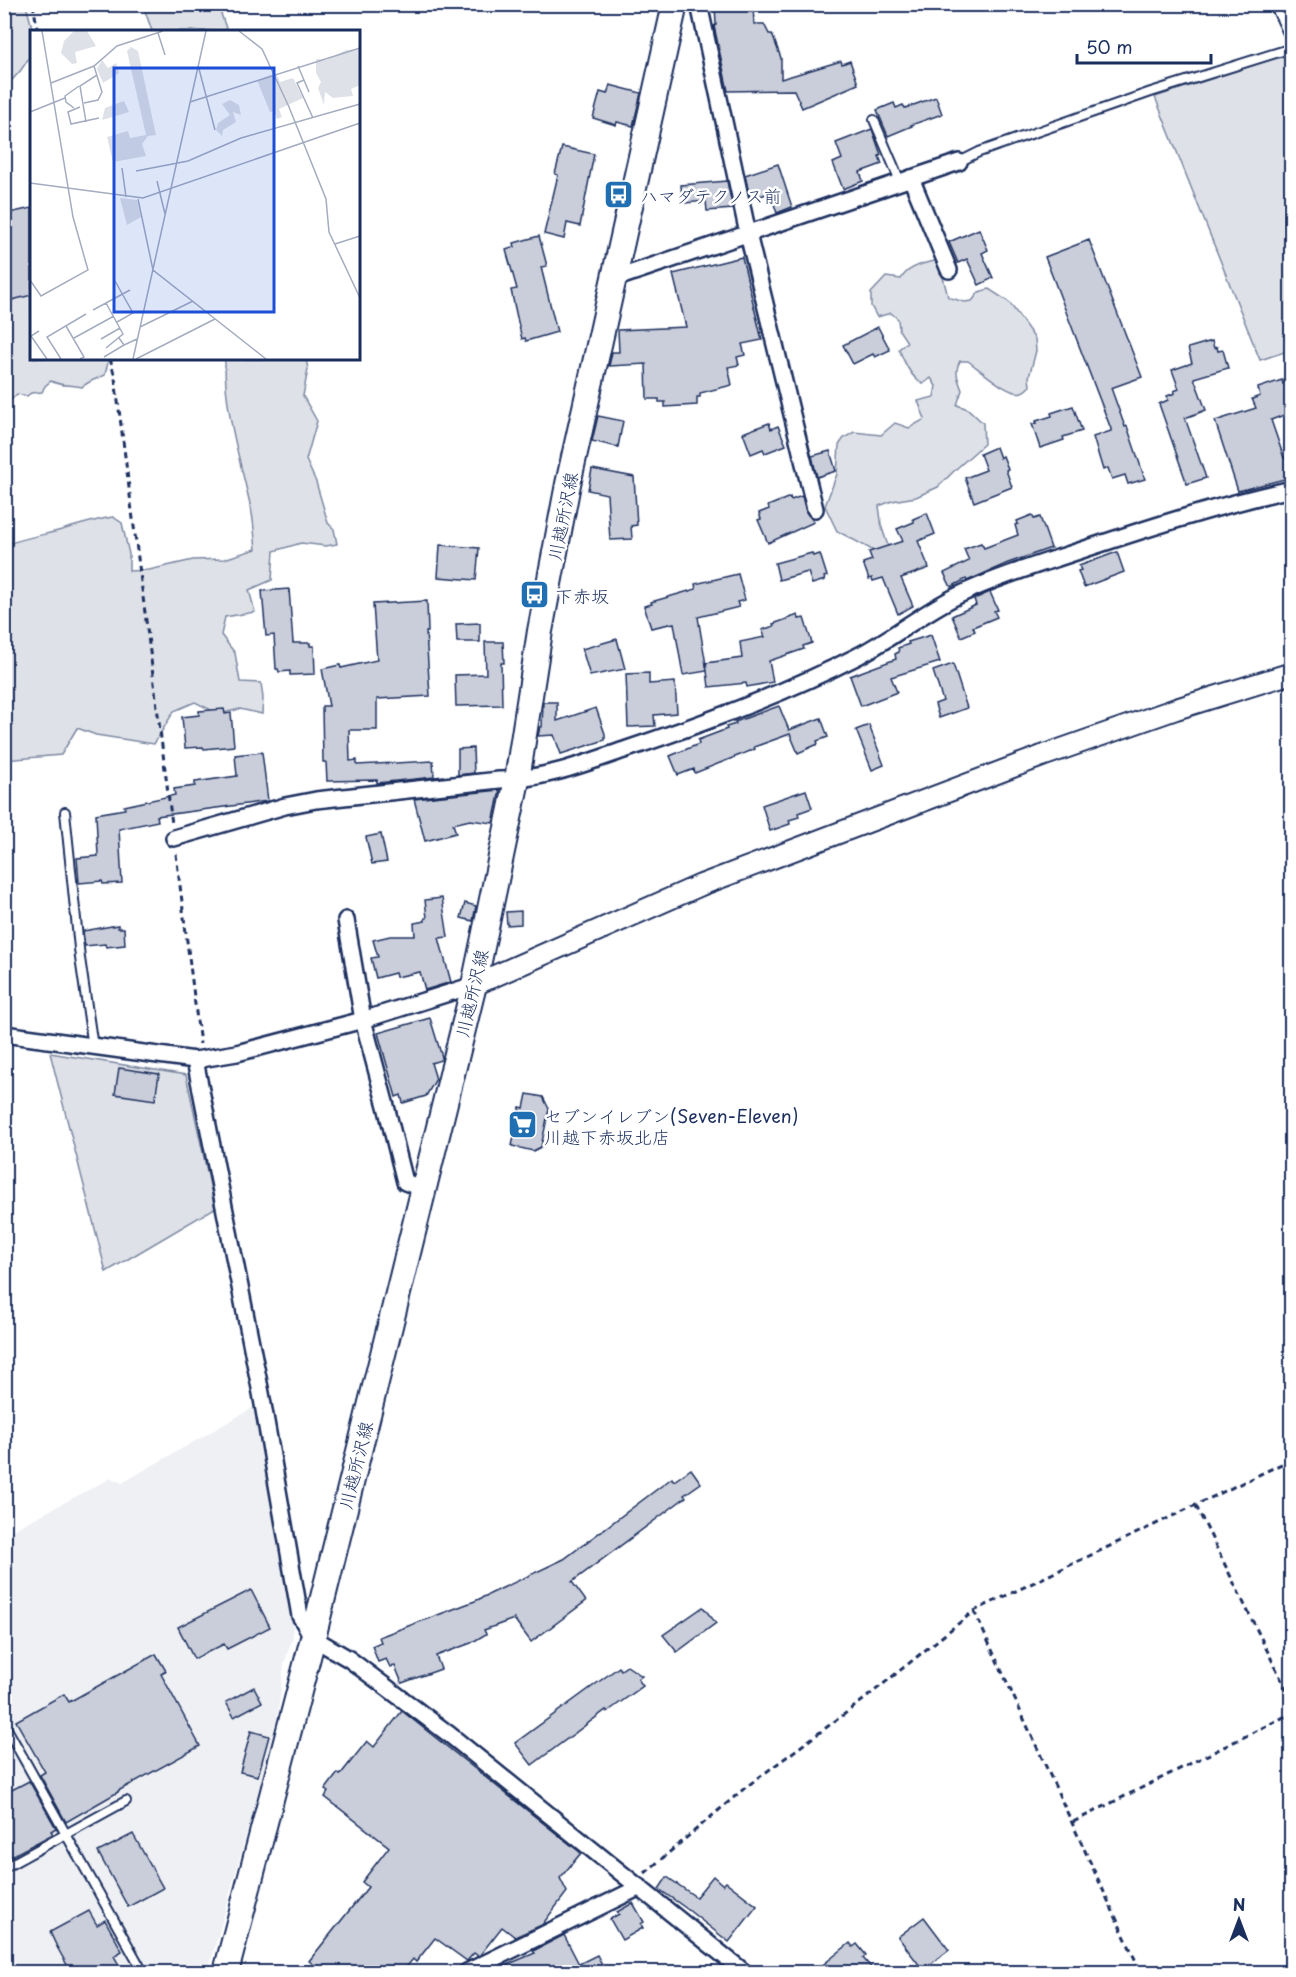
<svg xmlns="http://www.w3.org/2000/svg" width="1296" height="1977" font-family="'Playpen Sans','Klee One',sans-serif">
	<rect width="100%" height="100%" fill="#fff"/>
	<filter id="ink" filterUnits="userSpaceOnUse"><feTurbulence type="fractalNoise" baseFrequency=".0167" numOctaves="2"/><feDisplacementMap in="SourceGraphic" scale="12" xChannelSelector="R" yChannelSelector="G"/><feConvolveMatrix kernelMatrix="1 2 1 2 8 2 1 2 1" color-interpolation-filters="sRGB"/></filter>
	<g filter="url(#ink)">
		<polygon fill="#eff0f4" points="256,1406 292,1602 293,1637 284,1664 278,1713 262,1778 208,1972 5,1972 5,1534 111,1478 122,1483"/>
		<g fill="#dee1e7" stroke="#7c88a2" stroke-width="1.5">
			<polygon points="5,4 26,5 33,31 32,32 31,55 21,70 5,88"/>
			<polygon points="143,5 218,5 227,31 152,31"/>
			<polygon points="1291,53 1291,350 1260,360 1155,97"/>
			<path d="M935,261L940,265L948,297L964,302L972,301L979,292L989,289L1009,302L1035,339L1036,351L1029,377L1030,386C1027,388 1026,391 1022,392C1010,397 978,368 968,361H960C954,371 958,380 962,390L957,405L968,409L983,423L984,444L956,469L938,487L916,497L892,501L879,506L882,528L889,549L876,552L837,531L825,506L837,474L839,445L844,438L854,432L881,435L895,423L909,428L925,419L918,401L934,397L936,386L931,378L923,384C911,378 904,362 899,349L907,342L899,330L898,319L891,313L877,317L871,306V293L886,277L901,279C907,268 923,263 935,261Z"/>
			<path d="M19,291L31,296L32,358H125V359H115L108,362L105,375C97,379 90,380 82,387C70,384 62,387 51,381L45,386L42,392L31,393L27,396L17,394L11,400H5L4,294Z"/>
			<path d="M225,359H306L308,369L303,396L317,421L306,460L316,482L328,523L334,529L337,544L326,546L301,543L274,551L272,580L249,590L255,612L225,617L221,635L235,653L240,682L261,683L263,698L262,714L240,709L219,714L195,702L174,711L154,744L96,735L77,728L61,755L5,760V545C21,539 37,536 54,532C74,527 93,520 113,517L122,523L129,554V571L149,570L193,560L224,559L256,549C254,534 254,518 250,504C239,456 224,408 225,359Z"/>
			<polygon points="50,1053 186,1075 215,1208 106,1272"/>
		</g>
		<g fill="#caceda" stroke="#1b2f5e" stroke-width="1.5">
			<polygon points="715,4 753,4 754,24 764,24 769,34 772,34 781,58 781,79 841,61 842,64 850,61 858,84 802,108 794,90 728,91 714,26 716,25"/>
			<polygon points="610,85 641,93 633,126 617,122 616,125 593,118 600,92 607,94"/>
			<polygon points="936,97 942,114 911,125 912,126 888,136 877,110 894,103 896,108 903,105 905,108"/>
			<polygon points="872,129 881,155 879,156 882,164 860,172 863,181 843,189 833,163 842,159 836,143"/>
			<polygon points="562,147 594,154 580,226 567,223 564,239 544,234 558,175 555,174"/>
			<polygon points="778,164 792,207 777,213 770,193 750,199 745,175"/>
			<polygon points="727,181 733,209 707,211 706,201 685,203 684,200 682,200 681,185"/>
			<polygon points="32,208 32,295 4,302 4,226 11,224 9,213"/>
			<polygon points="979,229 988,250 982,253 993,278 979,285 967,259 958,263 949,242"/>
			<polygon points="539,236 547,266 541,267 557,332 526,341 525,338 522,339 518,322 511,290 517,289 506,250 515,247 514,243"/>
			<polygon points="1089,240 1142,377 1111,388 1125,427 1127,426 1145,479 1128,484 1125,475 1112,479 1108,468 1103,470 1093,437 1111,431 1111,429 1045,257"/>
			<polygon points="742,257 762,340 742,344 745,355 737,357 739,365 728,367 732,385 700,393 700,397 697,397 697,405 665,407 665,402 659,402 659,399 647,399 646,364 609,366 612,352 619,352 618,330 686,327 673,274"/>
			<polygon points="878,327 890,350 875,357 873,354 853,364 843,345"/>
			<polygon points="1212,341 1214,348 1217,347 1218,351 1223,350 1228,368 1194,378 1206,410 1185,418 1206,478 1187,484 1159,404 1168,400 1167,396 1175,393 1174,391 1179,389 1172,370 1192,363 1188,348"/>
			<polygon points="1282,380 1283,384 1292,381 1292,412 1271,420 1284,458 1292,456 1292,477 1238,491 1215,421 1256,408 1252,399 1260,396 1258,388"/>
			<polygon points="1073,406 1082,431 1063,437 1064,440 1040,448 1032,424 1037,423 1036,421 1052,416 1051,413"/>
			<polygon points="598,416 623,421 618,447 592,441"/>
			<polygon points="769,423 771,429 778,426 786,445 765,453 763,449 751,454 743,433"/>
			<polygon points="996,447 1000,458 1003,456 1008,469 1006,470 1012,487 974,502 965,478 986,470 980,454"/>
			<polygon points="830,451 836,471 817,477 812,456"/>
			<polygon points="592,469 634,477 637,525 631,526 632,539 610,540 607,494 588,490"/>
			<polygon points="802,496 806,512 814,522 768,543 758,520 761,519 759,513 769,509 768,506 790,497 791,500"/>
			<polygon points="927,513 935,534 918,541 929,568 901,578 913,606 898,614 883,578 873,581 872,578 869,579 863,563 872,560 869,552 903,541 897,529 914,522 913,519"/>
			<polygon points="1032,515 1034,519 1040,517 1051,548 1008,563 967,581 966,579 951,587 944,573 969,561 964,549 981,543 984,548 1018,535 1015,525 1018,524 1017,521"/>
			<polygon points="440,545 479,548 476,580 438,577"/>
			<polygon points="1117,552 1124,572 1084,587 1078,571 1081,570 1079,566"/>
			<polygon points="812,553 813,556 820,554 827,576 824,577 825,580 812,584 808,572 779,580 775,563"/>
			<polygon points="738,574 745,600 737,602 739,607 698,617 707,671 683,675 674,623 651,628 644,606 652,604 651,602 696,589 695,584"/>
			<polygon points="289,589 293,643 310,643 310,646 314,646 315,674 290,675 290,671 279,672 278,669 276,669 274,635 266,636 262,591"/>
			<polygon points="990,592 998,610 994,611 997,617 973,627 975,631 961,637 952,616 976,605 974,599"/>
			<polygon points="427,601 428,632 426,632 430,696 377,699 377,730 349,730 350,761 357,760 357,765 433,761 434,777 444,776 377,783 377,780 327,781 326,762 323,762 322,706 329,706 322,669 340,665 341,668 377,660 373,604"/>
			<polygon points="798,615 799,619 804,618 812,643 803,646 804,649 769,661 773,682 747,687 746,683 709,687 706,663 742,658 740,642 765,637 762,630 774,626 773,624"/>
			<polygon points="480,623 480,642 457,642 456,624"/>
			<polygon points="931,635 940,662 891,677 897,692 861,706 850,676 896,659 895,654 899,652 898,648 909,644 908,642"/>
			<polygon points="617,639 625,669 590,676 582,649"/>
			<polygon points="485,642 503,642 504,663 501,663 502,705 456,706 455,675 486,674"/>
			<polygon points="953,664 967,708 939,718 935,704 943,701 933,671"/>
			<polygon points="649,673 649,684 675,682 677,713 654,715 655,726 628,727 626,674"/>
			<polygon points="543,702 557,702 557,721 596,708 605,734 605,740 561,754 554,735 538,736 540,727 542,727"/>
			<polygon points="779,706 789,730 821,718 828,737 817,741 818,744 798,753 790,734 754,747 755,749 695,773 694,769 678,775 670,756 699,744 698,740 727,729 726,727 736,724 735,722"/>
			<polygon points="224,709 225,714 231,713 234,746 204,749 203,747 185,748 182,717 199,715 199,711"/>
			<polygon points="869,725 884,765 872,770 856,730"/>
			<polygon points="473,748 474,773 458,775 458,749"/>
			<polygon points="262,752 268,801 157,816 158,821 119,829 122,883 103,884 102,881 79,883 77,858 98,856 96,814 125,809 124,806 175,795 174,789 195,786 195,782 237,776 235,755"/>
			<polygon points="500,790 493,823 470,820 453,824 456,833 425,841 414,799"/>
			<polygon points="806,790 812,808 798,813 799,817 789,820 790,824 770,831 762,805"/>
			<polygon points="381,834 387,862 372,864 366,837"/>
			<polygon points="442,898 448,937 439,938 451,982 425,990 420,972 396,977 395,973 376,978 371,958 378,957 373,940 390,936 415,936 414,923 425,921 425,918 427,918 425,900"/>
			<polygon points="465,903 476,906 473,921 461,918"/>
			<polygon points="521,911 521,924 507,925 506,912"/>
			<polygon points="118,925 118,928 124,928 125,945 106,947 105,944 85,946 83,931"/>
			<polygon points="430,1018 442,1057 441,1060 431,1063 436,1079 426,1096 403,1103 401,1095 396,1097 378,1033"/>
			<polygon points="119,1068 159,1074 155,1100 115,1094"/>
			<polygon points="527,1094 543,1097 549,1109 541,1147 533,1151 512,1146 520,1107 524,1108"/>
			<polygon points="691,1469 701,1483 684,1495 686,1497 572,1582 586,1601 531,1642 514,1619 484,1630 486,1634 471,1643 436,1656 441,1669 402,1683 395,1666 390,1667 386,1659 378,1662 372,1646 381,1642 379,1637 475,1601 564,1559 672,1478 674,1481"/>
			<polygon points="251,1590 270,1627 227,1649 224,1644 194,1659 178,1627"/>
			<polygon points="703,1607 716,1623 677,1652 663,1635"/>
			<polygon points="156,1654 166,1671 161,1674 200,1746 118,1791 118,1792 66,1822 40,1775 45,1772 16,1721 64,1694 69,1702"/>
			<polygon points="627,1666 642,1676 638,1679 643,1686 607,1712 606,1710 532,1765 515,1743 619,1667 621,1670"/>
			<polygon points="254,1687 262,1702 234,1717 226,1702"/>
			<polygon points="402,1711 581,1853 560,1878 567,1892 542,1925 515,1937 502,1927 480,1955 478,1956 474,1953 467,1961 435,1938 416,1962 413,1959 402,1972 323,1972 309,1961 368,1887 362,1882 389,1847 325,1797 328,1792 325,1790 338,1773 340,1775 367,1741 374,1747"/>
			<polygon points="251,1731 269,1736 258,1776 240,1772"/>
			<polygon points="29,1781 56,1828 51,1831 53,1834 4,1860 4,1794"/>
			<polygon points="133,1834 163,1888 128,1907 98,1852"/>
			<polygon points="713,1876 723,1885 726,1882 757,1906 729,1942 687,1909 659,1889 667,1877 696,1897"/>
			<polygon points="633,1903 644,1922 641,1924 643,1928 622,1940 610,1919 619,1914 617,1912"/>
			<polygon points="89,1911 97,1925 105,1920 122,1951 114,1956 123,1972 71,1972 57,1947 50,1932"/>
			<polygon points="924,1917 949,1950 923,1970 898,1937"/>
			<polygon points="564,1935 579,1964 597,1955 606,1972 490,1972 535,1953 533,1951"/>
			<polygon points="850,1943 853,1947 857,1944 866,1955 863,1958 875,1972 814,1972"/>
		</g>
		<g fill="none" stroke-linecap="round" stroke-linejoin="round">
			<defs>
				<g id="service">
					<polyline points="1274,4 1292,42"/>
					<polyline points="874,120 900,181"/>
					<polyline points="959,162 979,152 1151,92 1292,48"/>
					<polyline points="65,812 80,958 93,1047"/>
					<polyline points="6,1727 143,1972"/>
					<polyline points="4,1868 126,1801"/>
				</g>
				<g id="minor">
					<polyline points="699,4 748,234 815,509"/>
					<polyline points="911,178 949,270"/>
					<polyline points="614,279 959,162"/>
					<path d="M174,838L285,806L316,800L499,780C543,780 586,763 627,749C705,723 784,694 858,656C893,638 923,612 959,595C1001,575 1047,562 1091,547C1157,525 1223,504 1292,489"/>
					<polyline points="346,920 363,1020 386,1106 405,1182 423,1189"/>
					<polyline points="4,1034 195,1060 237,1053 363,1020 474,985"/>
					<polyline points="195,1060 261,1393 300,1616 313,1638 349,1659 450,1735 744,1972"/>
					<polyline points="467,1972 640,1887"/>
				</g>
				<polyline id="tertiary" points="474,985 701,885 1042,756 1176,709 1292,673"/>
				<polyline id="primary" points="226,1972 313,1638 474,985 517,780 540,631 568,484 675,4"/>
			</defs>
			<use href="#service" stroke="#1b2f5e" stroke-width="12"/>
			<use href="#minor" stroke="#1b2f5e" stroke-width="20"/>
			<use href="#tertiary" stroke="#1b2f5e" stroke-width="24"/>
			<use href="#primary" stroke="#1b2f5e" stroke-width="28"/>
			<g stroke="#1b2f5e" stroke-width="3" stroke-dasharray="6 4.5" stroke-linecap="butt">
				<polyline points="33,4 38,32"/>
				<polyline points="110,358 115,378 172,824"/>
				<polyline points="176,854 200,1044"/>
				<polyline points="1196,1506 1292,1701"/>
				<polyline points="974,1611 1141,1972"/>
				<polyline points="1073,1822 1292,1713"/>
				<polyline points="645,1873 746,1787 862,1701 974,1611 1292,1459"/>
			</g>
			<use href="#service" stroke="#fff" stroke-width="8"/>
			<use href="#minor" stroke="#fff" stroke-width="15"/>
			<use href="#tertiary" stroke="#fff" stroke-width="20"/>
			<use href="#primary" stroke="#fff" stroke-width="24"/>
		</g>
	</g>
	<defs>
		<symbol id="bus-square" viewBox="-11 -11 22 22"><rect x="-9" y="-9" width="18" height="18" rx="4" fill="#1f6fb2" stroke="#fff"/><path d="M-5-6H5V4H4V6H2V4H-2V6H-4V4H-5ZM-3.5-4V0h7V-4ZM-3.5 1.2v1.5H-2V1.2ZM2 1.2v1.5H3.5V1.2Z" fill="#fff"/></symbol>
		<symbol id="supermarket-square" viewBox="-11 -11 22 22"><rect x="-9" y="-9" width="18" height="18" rx="4" fill="#1f6fb2" stroke="#fff"/><path d="M-6-5.5h2.5l.6 2H6L4.5 2H-2.5L-4.4-4H-6ZM-1.5 3.2a1.3 1.3 0 1 0 .1 0ZM3 3.2a1.3 1.3 0 1 0 .1 0Z" fill="#fff"/></symbol>
	</defs>
	<g fill-rule="evenodd">
		<use href="#bus-square" x="602" y="178" width="33" height="33"/>
		<use href="#bus-square" x="518" y="578" width="33" height="33"/>
		<use href="#supermarket-square" x="506" y="1108" width="33" height="33"/>
	</g>
	<g text-anchor="middle" dominant-baseline="central" stroke-width="5" stroke-linejoin="round" paint-order="stroke">
		<g font-size="18" fill="#1b2f5e" stroke="#fff" text-anchor="start">
			<text x="640" y="195">ハマダテクノス前</text>
			<text x="555" y="595">下赤坂</text>
			<text x="544" y="1115">セブンイレブン(Seven-Eleven)<tspan x="544" dy="21">川越下赤坂北店</tspan></text>
		</g>
		<g font-size="18" fill="#1b2f5e" stroke="#fff">
			<text transform="translate(562 516) rotate(-79)">川越所沢線</text>
			<text transform="translate(471 993) rotate(-77)">川越所沢線</text>
			<text transform="translate(355 1465) rotate(-76)">川越所沢線</text>
		</g>
	</g>
	<g transform="translate(30 30)">
		<rect width="330" height="330" fill="#fff"/>
		<path d="M44,1H57L66,16L45,22L47,33L42,34L31,23L34,11ZM101,17L108,21L126,105L118,106L112,114L116,126L83,132L77,107L98,101L100,108L116,105L97,21ZM330,19V55L321,59L323,66L303,68L295,62L294,75L288,58L291,52L286,43V29L296,30L316,20ZM72,30L78,38L86,33L89,43L73,53L67,39ZM246,43L250,52L263,48L273,68L249,79L252,87L247,89L244,81L240,82L227,50ZM200,70L209,75L211,85L203,82L206,92L193,100L192,106L186,100L188,93L200,85L192,74ZM94,71L99,82L72,90L75,78ZM90,168L107,170L111,187L97,195Z" fill="#dee1e7"/>
		<path fill="none" stroke="#a4acbf" stroke-width="1.5" d="M209,1L232,19L259,77L296,169L299,202L330,268M128,3L135,25M168,35L185,100M268,36L279,62M274,50L267,53L283,88M21,53L64,36L87,16L133,1M160,72L330,18M54,73L68,70L72,62L64,36M50,77L38,82L41,94L69,88M44,78L36,72L35,66L49,56M0,82L35,68M56,92L50,56L67,45M92,138L96,167M106,141L158,131L211,108L330,74M127,151L135,184M0,153L113,168L330,93M108,169L123,240L236,329M305,214L330,206M0,250L11,266L58,240L43,187L12,1M85,251L103,283L87,292M63,280L100,260M36,296L54,327L50,329M110,297L163,271M9,301L1,306L17,329M44,308L84,286M89,308L94,315L107,309M71,309L90,298M76,318L93,304L76,273M74,327L94,315M31,329L17,307L56,284M103,329L176,1M106,329L185,289"/>
		<path fill="#1d4ed8" fill-opacity="0.15" stroke="#1d4ed8" stroke-width="3" d="M84,38H244V282H84Z"/>
		<rect width="330" height="330" fill="none" stroke="#1b2f5e" stroke-width="3"/>
	</g>
	<rect width="1296" height="1977" fill="none" stroke="#fff" stroke-width="24"/>
	<rect x="12" y="12" width="1272" height="1953" fill="none" stroke="#1b2f5e" stroke-width="2" filter="url(#ink)"/>
	<g transform="translate(1239 1920)" stroke="#ffffff" stroke-width="4.5" paint-order="stroke">
	<path d="M0-4.5L10 22L0 15L-10 22Z" fill="#1b2f5e"/>
	<text y="-9" font-size="16" font-weight="bold" text-anchor="middle" fill="#1b2f5e">N</text>
	</g>
	<path d="M1077 54v9h134v-9" fill="none" stroke="#1b2f5e" stroke-width="3"/>
	<text x="1086" y="54" font-size="18" fill="#1b2f5e" stroke="#ffffff" stroke-width="4.5" paint-order="stroke">50 m</text>
</svg>
